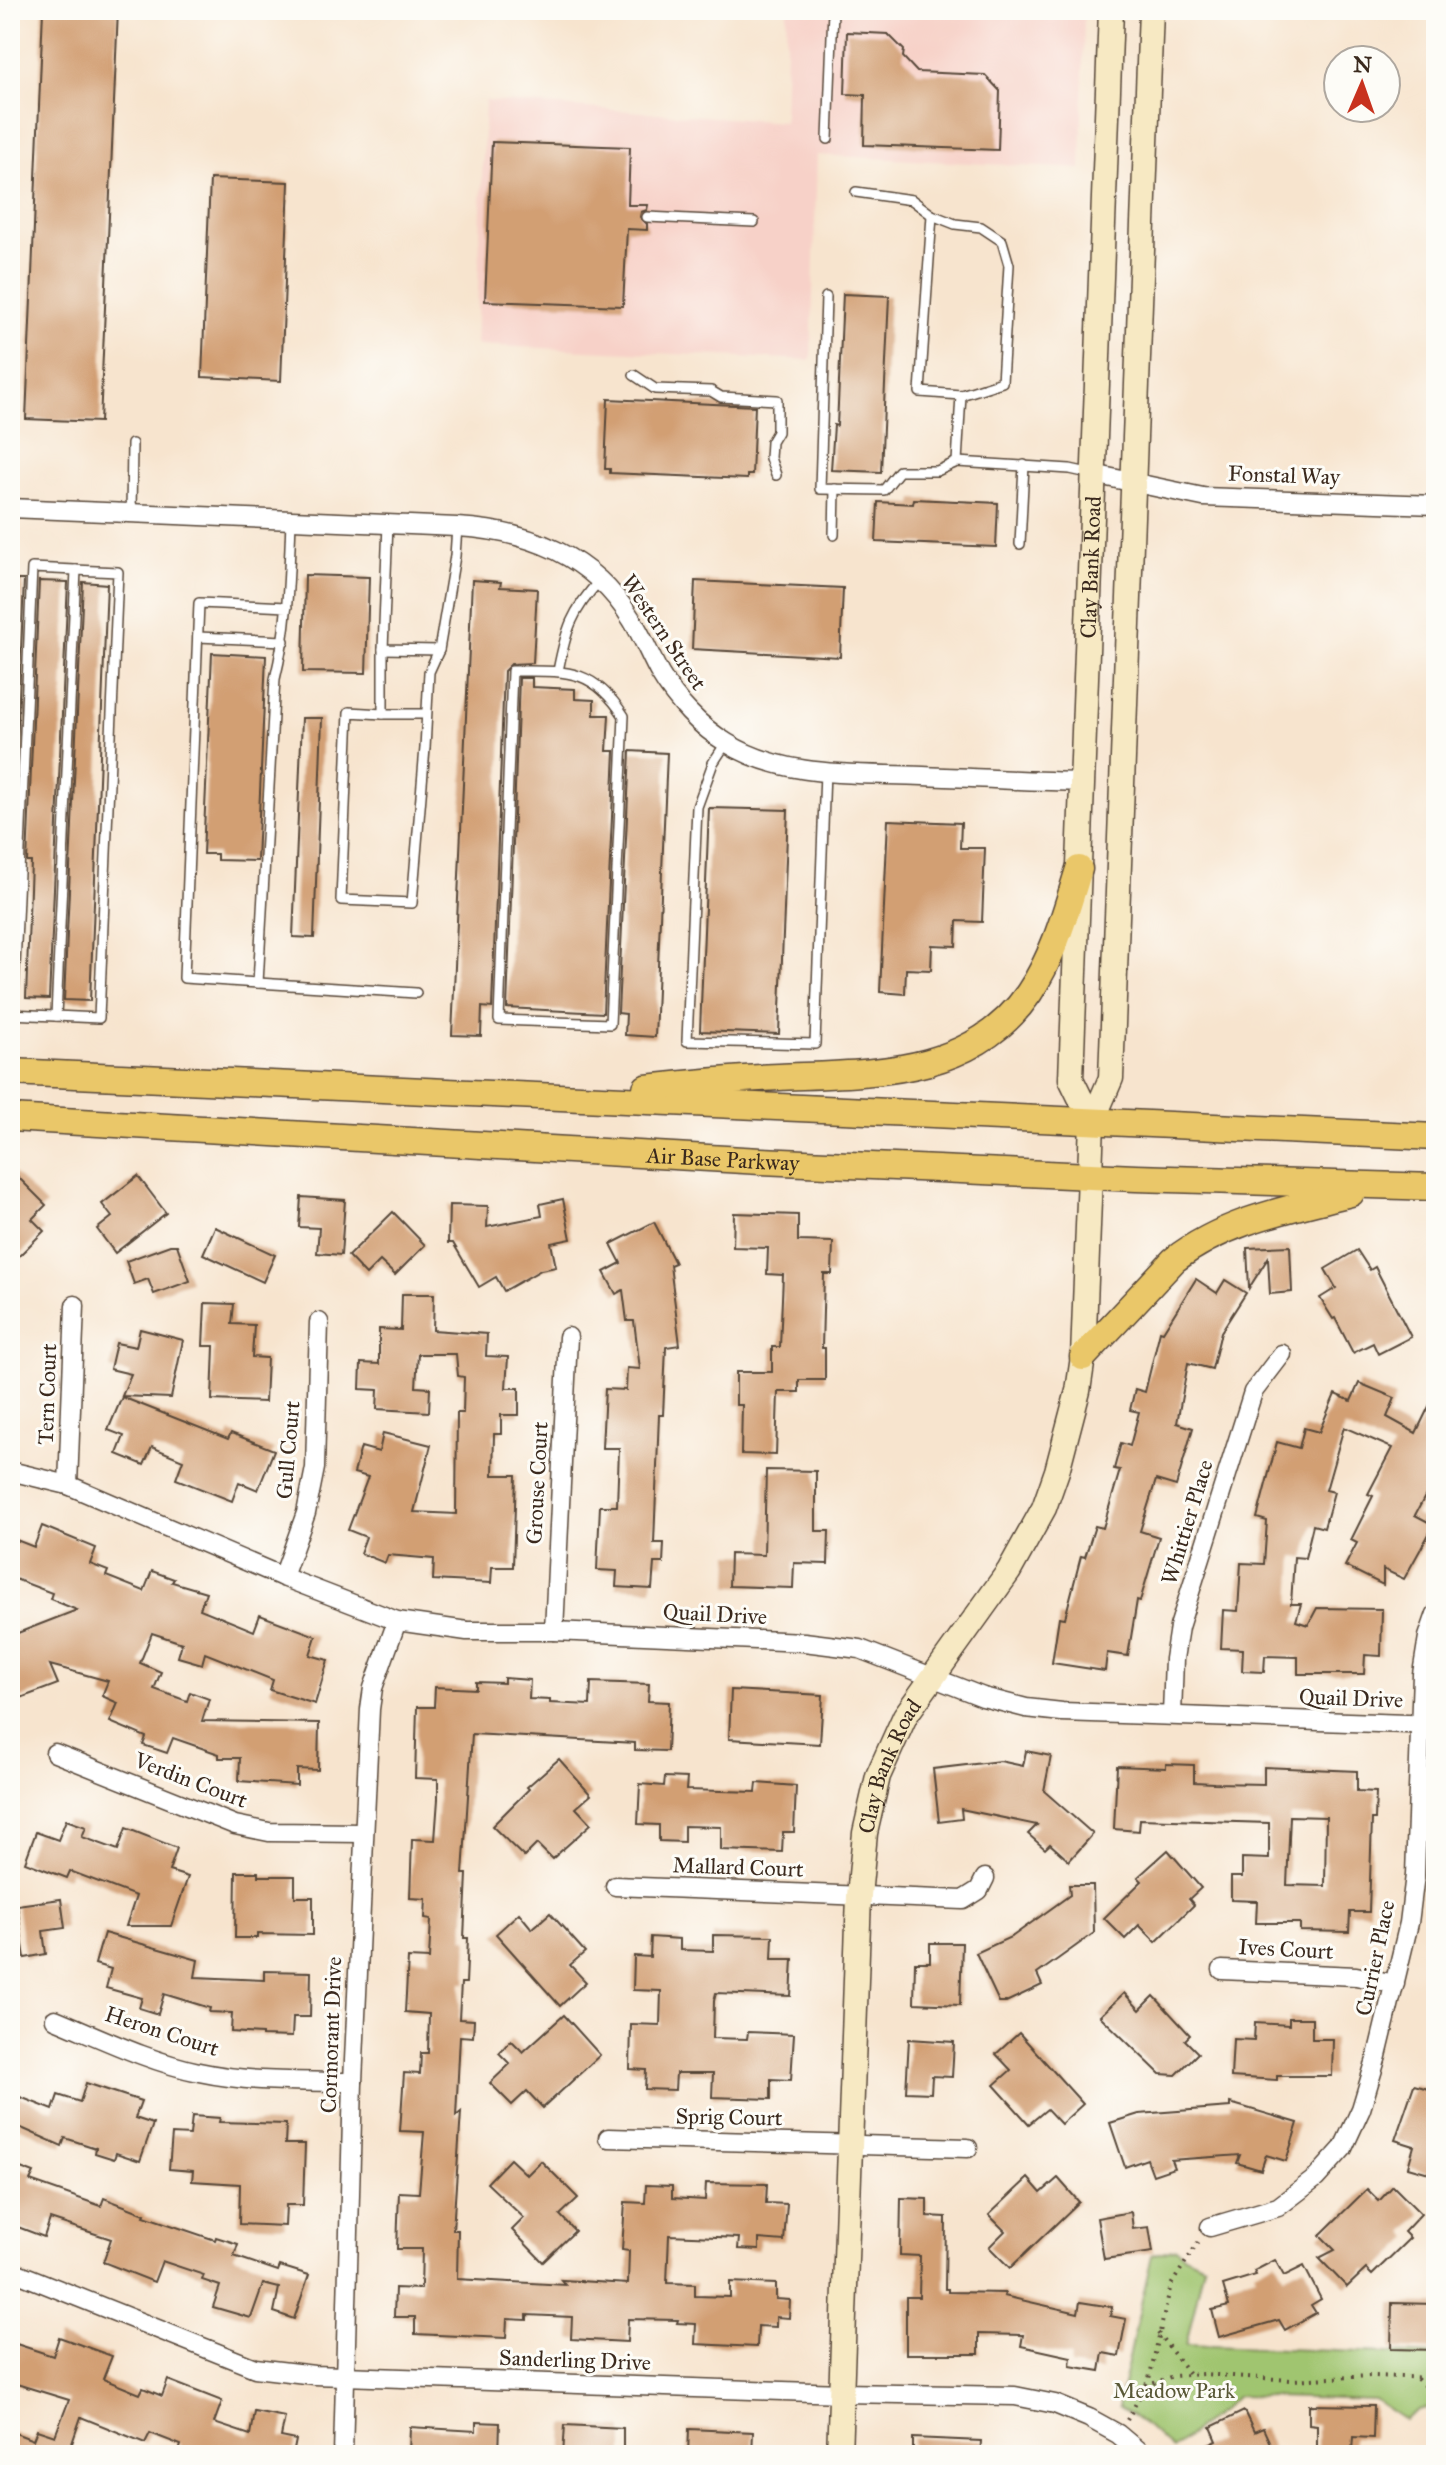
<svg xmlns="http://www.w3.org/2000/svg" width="1446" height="2465" font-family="'IM FELL Great Primer',serif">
	<rect width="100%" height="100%" fill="#fdfcf7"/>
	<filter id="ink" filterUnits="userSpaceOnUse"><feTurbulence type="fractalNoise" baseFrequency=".0125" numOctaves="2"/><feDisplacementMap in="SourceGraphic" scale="16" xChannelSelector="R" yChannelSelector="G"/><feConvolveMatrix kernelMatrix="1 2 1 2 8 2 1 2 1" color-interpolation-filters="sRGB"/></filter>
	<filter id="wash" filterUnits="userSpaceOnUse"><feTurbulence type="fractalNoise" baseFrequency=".006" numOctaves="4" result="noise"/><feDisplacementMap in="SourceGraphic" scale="32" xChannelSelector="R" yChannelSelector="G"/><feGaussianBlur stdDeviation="1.8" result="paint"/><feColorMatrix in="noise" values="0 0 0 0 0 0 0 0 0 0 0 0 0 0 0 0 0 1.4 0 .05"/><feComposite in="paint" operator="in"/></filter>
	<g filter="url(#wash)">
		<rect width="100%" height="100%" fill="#f7e4ce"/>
		<polygon fill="#f7d1c8" points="787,10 1084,10 1081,169 817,155 811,360 476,345 485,101 784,122"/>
		<polygon fill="#a0c56f" stroke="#6e7846" stroke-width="2" points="1176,2248 1184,2256 1204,2265 1186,2345 1436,2355 1436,2406 1419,2410 1405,2420 1375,2400 1238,2396 1172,2449 1147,2426 1118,2407 1152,2255"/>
		<g id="blocks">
			<g fill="#d29f73" fill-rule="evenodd">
				<polygon points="43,10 118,10 100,422 26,419"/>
				<polygon points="847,32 888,34 904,50 903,57 917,72 985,75 1000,91 998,150 864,145 865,95 845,94"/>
				<polygon points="492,142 630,147 628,205 648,205 647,210 641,212 640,217 647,224 647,230 627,229 623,306 485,301"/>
				<polygon points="210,179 289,182 281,381 202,377"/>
				<polygon points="843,294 889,296 881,472 831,470 834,425 837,426"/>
				<polygon points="608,399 755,406 752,475 747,475 747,479 610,473 610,469 605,469"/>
				<polygon points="914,499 998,503 996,547 876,542 878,502 913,504"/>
				<polygon points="305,575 369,577 366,673 303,672"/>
				<polygon points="10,580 24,580 12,862 10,862"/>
				<polygon points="472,580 501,582 500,587 537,589 533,663 511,664 504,671 492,1008 482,1007 481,1036 452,1035"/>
				<polygon points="39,581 68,582 49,999 26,998 31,862 27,862"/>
				<polygon points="695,581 843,588 840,657 692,649"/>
				<polygon points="83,582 107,584 90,1001 64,1000"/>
				<polygon points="212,653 266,656 257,861 217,860 217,854 203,854"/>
				<polygon points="519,678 532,678 532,687 575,689 575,699 594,700 594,715 609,715 607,751 615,751 603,1013 507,1008"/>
				<polygon points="302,718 322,718 314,938 293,937"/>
				<polygon points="630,751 667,753 655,1037 625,1035 626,1014 618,1013"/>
				<polygon points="709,808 788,810 779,1034 700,1031"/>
				<polygon points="888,820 961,823 960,848 985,848 982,922 957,921 956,946 932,945 931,970 906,969 905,994 880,992"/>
				<polygon points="10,1169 46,1205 32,1219 44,1231 10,1265"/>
				<polygon points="138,1176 166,1213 115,1253 97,1229 112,1217 102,1204"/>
				<polygon points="301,1197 345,1200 341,1255 317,1253 319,1228 299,1227"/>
				<polygon points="563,1199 571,1239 551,1243 556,1267 541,1270 504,1291 496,1277 479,1287 453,1243 448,1243 449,1205 488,1206 487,1227 542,1216 540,1204"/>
				<polygon points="393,1212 425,1245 395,1275 380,1261 366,1275 348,1256"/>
				<polygon points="734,1213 798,1215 798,1241 833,1242 832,1274 824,1274 822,1348 825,1348 825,1380 799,1380 799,1392 778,1392 776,1455 741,1454 742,1405 736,1405 736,1372 772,1372 772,1347 780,1347 783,1275 767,1274 768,1248 733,1247"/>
				<polygon points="654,1222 675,1263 670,1265 680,1345 666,1347 663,1415 659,1415 654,1543 664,1543 663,1563 654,1563 652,1589 616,1587 617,1571 597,1570 600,1506 617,1506 619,1448 602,1448 605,1389 626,1390 627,1368 640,1369 634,1321 627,1321 623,1290 616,1294 604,1272 621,1263 611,1244"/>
				<polygon points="215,1227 275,1255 263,1282 203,1254"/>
				<polygon points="170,1245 177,1245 190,1281 154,1294 148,1279 134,1284 126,1261"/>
				<polygon points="1290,1246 1292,1292 1270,1294 1268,1258 1249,1288 1247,1248"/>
				<polygon points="1357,1250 1370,1270 1375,1267 1411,1337 1378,1354 1373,1343 1353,1353 1335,1318 1333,1319 1320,1298 1336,1288 1325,1269"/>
				<polygon points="1196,1279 1217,1293 1225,1280 1246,1293 1221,1332 1212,1369 1188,1363 1177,1423 1193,1428 1176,1486 1156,1480 1140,1531 1159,1537 1140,1601 1137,1600 1128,1656 1107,1653 1105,1671 1052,1663 1059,1617 1065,1618 1081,1556 1085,1557 1095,1526 1103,1528 1120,1470 1114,1469 1121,1443 1130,1446 1139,1412 1130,1410 1135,1389 1145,1392 1160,1331 1163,1332"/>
				<polygon points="402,1294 434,1294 433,1330 487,1334 486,1356 508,1357 506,1388 519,1388 519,1415 501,1415 501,1434 494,1434 493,1475 516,1475 513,1567 492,1567 491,1583 433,1580 434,1559 388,1555 385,1563 360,1553 366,1537 348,1530 368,1477 354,1473 361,1447 379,1452 383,1433 431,1445 414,1512 456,1514 457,1413 463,1413 464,1377 458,1376 456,1354 418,1354 416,1387 430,1388 429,1412 377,1409 378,1390 360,1389 361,1363 379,1364 379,1329 401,1330"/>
				<polygon points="205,1303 234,1304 232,1324 254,1325 252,1357 267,1358 265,1402 212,1400 214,1346 203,1346"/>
				<polygon points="140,1329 183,1340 171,1398 122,1396 131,1374 110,1369 116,1343 136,1347"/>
				<polygon points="1359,1383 1395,1398 1387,1417 1416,1433 1436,1392 1436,1476 1415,1515 1434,1525 1404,1579 1383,1569 1383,1585 1345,1566 1357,1543 1351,1540 1373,1496 1368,1494 1392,1448 1344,1427 1326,1490 1334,1492 1324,1528 1313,1525 1305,1558 1294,1557 1291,1604 1301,1604 1296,1621 1308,1625 1317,1608 1382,1609 1381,1656 1365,1655 1364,1674 1298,1674 1298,1657 1265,1656 1264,1672 1242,1671 1243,1649 1221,1648 1223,1610 1238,1611 1241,1563 1264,1564 1267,1521 1257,1518 1277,1442 1299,1448 1304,1428 1319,1432 1335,1394 1351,1401"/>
				<polygon points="122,1397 228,1439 231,1433 274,1450 258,1490 239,1482 232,1501 176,1479 183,1460 152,1447 144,1465 117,1454 124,1436 108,1430"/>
				<polygon points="766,1470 816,1471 816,1531 829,1531 828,1564 794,1563 793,1588 729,1586 730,1554 764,1555"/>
				<polygon points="42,1526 96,1548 90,1564 108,1571 106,1576 144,1591 152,1571 174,1579 172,1582 206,1592 200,1609 254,1631 260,1615 316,1636 310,1655 328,1660 315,1704 270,1690 273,1680 205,1653 202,1664 178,1657 182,1643 152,1633 140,1663 161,1672 154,1689 187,1701 190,1692 209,1699 202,1721 319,1723 318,1770 297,1769 297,1785 239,1781 240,1758 219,1758 219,1754 173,1738 167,1753 143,1745 146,1737 110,1722 118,1703 102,1696 108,1681 50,1665 58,1684 10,1702 10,1636 77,1610 50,1599 52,1593 10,1577 10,1549 14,1539 34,1547"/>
				<polygon points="504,1678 530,1680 529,1699 550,1700 550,1703 590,1705 591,1682 649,1684 648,1701 669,1702 667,1751 635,1750 635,1743 472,1734 463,1874 467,1874 464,1938 468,1938 466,1983 461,1983 459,2019 474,2020 473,2037 460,2036 456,2116 461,2112 453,2230 458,2230 457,2279 565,2285 561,2280 628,2284 629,2251 622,2250 625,2202 645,2203 646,2185 672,2186 672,2198 705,2200 706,2183 767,2184 766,2203 787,2204 784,2241 759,2239 759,2250 738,2249 739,2238 669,2235 667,2283 695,2284 695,2296 730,2297 730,2282 776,2284 776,2299 790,2300 789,2318 776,2317 776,2327 758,2326 757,2347 695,2344 696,2324 677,2323 678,2320 628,2319 627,2342 571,2339 572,2317 527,2315 527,2320 507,2319 506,2338 415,2334 415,2317 394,2317 395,2288 421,2289 422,2249 397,2249 399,2192 419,2193 424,2132 400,2131 404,2073 420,2074 421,2053 428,2053 429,2014 405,2012 408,1958 429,1959 431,1919 425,1918 426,1899 410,1898 412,1839 435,1840 438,1799 438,1779 415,1778 417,1707 434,1707 435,1687 476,1689 476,1682 504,1683"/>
				<polygon points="731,1690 823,1695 820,1744 729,1739"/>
				<polygon points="1026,1751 1051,1756 1044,1791 1093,1834 1069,1861 1050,1844 1045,1849 1028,1834 1037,1825 961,1809 962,1819 939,1822 933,1769 1000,1761 1023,1766"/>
				<polygon points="559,1759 591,1795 576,1808 591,1824 552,1859 537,1844 524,1857 492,1826 529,1789 527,1787"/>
				<path d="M1166,1764L1194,1765V1782L1214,1783L1264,1784V1767L1357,1771V1791L1376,1792L1375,1819H1372L1369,1912H1350L1349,1932L1300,1931V1923H1256L1257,1901L1231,1900V1877H1242V1858L1269,1859V1823L1140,1819L1139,1831L1114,1829L1117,1766L1166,1768ZM1290,1816L1326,1817L1325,1886L1287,1885Z"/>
				<polygon points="665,1777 687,1778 686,1790 756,1792 757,1783 796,1786 794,1832 783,1832 782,1852 721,1850 721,1827 684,1826 684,1842 659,1841 659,1825 638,1824 640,1784 664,1786"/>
				<polygon points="66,1820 86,1827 82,1837 118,1850 126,1828 177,1848 169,1871 188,1877 171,1926 126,1926 136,1896 70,1871 67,1878 25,1862 36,1832 58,1840"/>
				<polygon points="1168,1850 1201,1888 1189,1899 1194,1905 1156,1942 1139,1925 1125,1939 1104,1918 1142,1881 1138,1877"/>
				<polygon points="236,1872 258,1872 258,1876 295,1876 295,1897 313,1897 313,1935 257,1934 257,1938 235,1938"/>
				<polygon points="1069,1885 1093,1885 1094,1933 1037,1974 1042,1985 1006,2002 999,2002 976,1953 1013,1936 1070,1895"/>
				<polygon points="61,1899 65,1928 43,1931 46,1954 25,1958 17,1905"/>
				<polygon points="519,1913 532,1929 550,1913 585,1952 570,1965 586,1982 560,2006 496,1934"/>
				<polygon points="104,1933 198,1960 195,1977 264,1980 264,1971 311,1972 310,2017 293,2017 292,2037 262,2036 262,2034 231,2032 232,2013 209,2012 210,2008 164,1994 158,2014 139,2008 142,1998 106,1988 111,1969 95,1964"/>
				<polygon points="713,1935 773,1936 772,1959 793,1959 791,1996 716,1993 714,2001 713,2038 747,2039 748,2032 794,2034 791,2080 771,2079 771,2099 712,2097 713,2073 676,2073 675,2090 645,2089 646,2070 630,2069 631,2024 660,2025 661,1991 633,1990 634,1956 650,1957 651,1937 680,1939 680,1950 713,1951"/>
				<polygon points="930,1943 962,1943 960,2005 914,2003 915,1962 930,1962"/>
				<polygon points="1124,1993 1140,2010 1154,1996 1190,2035 1185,2040 1198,2053 1176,2075 1160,2074 1100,2016"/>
				<polygon points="564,2015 600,2055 543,2108 527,2091 512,2105 490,2083 510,2064 499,2053 511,2040 523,2052"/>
				<polygon points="1289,2018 1312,2018 1312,2039 1333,2039 1332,2076 1277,2076 1277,2080 1231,2077 1233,2039 1254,2040 1255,2023 1289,2025"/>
				<polygon points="1019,2033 1083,2104 1061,2124 1047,2109 1029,2124 994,2085 1011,2070 996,2054"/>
				<polygon points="909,2039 954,2042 952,2077 932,2076 931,2093 906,2092"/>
				<polygon points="86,2083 141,2101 135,2118 153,2124 140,2161 116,2153 114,2159 95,2153 96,2148 65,2138 62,2146 10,2123 10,2093 53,2110 58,2095 80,2102"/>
				<polygon points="1414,2085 1436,2091 1436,2175 1408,2167 1414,2146 1395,2140"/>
				<polygon points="1230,2103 1298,2123 1286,2161 1266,2155 1261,2170 1237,2163 1240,2155 1171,2160 1174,2168 1153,2175 1147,2159 1125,2167 1110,2123 1139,2114 1230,2107"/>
				<polygon points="192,2116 220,2118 219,2122 286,2124 285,2144 305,2144 303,2205 286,2205 285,2226 239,2224 240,2184 192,2181 193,2171 169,2169 172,2134 190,2135"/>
				<polygon points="510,2159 527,2175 541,2161 578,2198 560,2215 575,2231 543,2262 512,2230 524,2218 487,2183"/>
				<polygon points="10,2164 34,2173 30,2181 101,2206 104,2198 145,2214 144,2216 215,2240 216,2237 238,2244 234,2256 278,2271 280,2266 309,2275 294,2319 274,2312 279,2288 263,2284 251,2318 213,2307 220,2286 202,2280 204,2275 162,2261 154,2282 103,2262 111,2239 50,2219 44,2237 10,2224"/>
				<polygon points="1028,2178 1041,2193 1058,2178 1079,2202 1010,2268 989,2247 1005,2231 989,2215"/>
				<polygon points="1393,2186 1421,2214 1404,2232 1410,2238 1372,2275 1366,2269 1347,2287 1319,2258 1335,2250 1320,2235 1367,2189 1379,2201"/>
				<polygon points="901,2198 927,2199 927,2216 946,2217 945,2289 948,2289 948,2292 1005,2293 1004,2296 1078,2313 1080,2302 1112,2307 1110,2316 1126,2319 1119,2356 1103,2353 1100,2371 1070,2366 1071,2357 1021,2346 1023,2335 979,2334 979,2354 906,2354 906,2297 919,2297 920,2256 900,2255"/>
				<polygon points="1131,2212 1133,2229 1149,2227 1153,2252 1104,2259 1097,2218"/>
				<polygon points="1275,2260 1284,2276 1304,2266 1321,2299 1311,2305 1316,2313 1285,2330 1279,2320 1219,2337 1212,2310 1229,2306 1223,2285 1256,2275 1254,2271"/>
				<polygon points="1392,2303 1436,2304 1436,2350 1391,2349"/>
				<polygon points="59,2337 112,2356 103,2379 140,2394 143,2388 162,2396 168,2380 222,2401 214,2423 250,2435 254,2411 285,2417 281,2437 296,2440 293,2455 178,2455 181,2445 150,2433 145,2443 81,2417 68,2455 10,2455 10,2431 33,2440 37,2430 55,2436 69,2400 10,2382 10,2342 53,2356"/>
				<polygon points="1309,2405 1374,2406 1373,2438 1353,2437 1352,2451 1317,2450 1317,2425 1309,2424"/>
				<polygon points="1244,2411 1254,2432 1263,2428 1273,2450 1261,2455 1188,2455 1217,2441 1211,2427"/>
				<polygon points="476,2422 500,2423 499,2455 409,2455 410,2427 476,2431"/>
				<polygon points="565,2425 623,2428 623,2455 563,2455"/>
				<polygon points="689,2429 753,2432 752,2455 688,2455"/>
				<polygon points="913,2438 981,2441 980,2455 913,2455"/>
			</g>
		</g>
	</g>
	<g filter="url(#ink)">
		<use href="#blocks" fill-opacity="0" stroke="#574638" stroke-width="2"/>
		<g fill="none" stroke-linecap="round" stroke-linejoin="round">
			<defs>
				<g id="lane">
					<polyline points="828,139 833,10"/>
					<polyline points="856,192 912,200 932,215 955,224 981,227 1002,241 1009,265 1002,382 961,395 957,462"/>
					<polyline points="932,215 920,392 961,395"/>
					<polyline points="647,217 754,222"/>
					<polyline points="826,297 820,489 884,490 899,471 937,471 957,462 1070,469 1093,474"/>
					<polyline points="634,375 655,389 711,391 721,397 777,400 777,432 771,442 770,458 776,475"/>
					<polyline points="131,514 132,444"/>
					<polyline points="388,524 383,649 439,650 455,556 457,527"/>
					<polyline points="834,535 835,489"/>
					<polyline points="1020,544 1024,465"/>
					<path d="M287,607L199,603L184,978L258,983L275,679C288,627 289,574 291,520"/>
					<polyline points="198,637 284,641"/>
					<polyline points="383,649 383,714 349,712 341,900 412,903 425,748 429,672 439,650"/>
					<path d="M512,671C566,671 592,667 624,716L610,1024L499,1020Z"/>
					<path d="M558,671C566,630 571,612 600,580"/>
					<polyline points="383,714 426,714"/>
					<polyline points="726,743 713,763 697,807 687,1041 815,1044 825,772"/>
					<polyline points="258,983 416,993"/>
					<polyline points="10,1014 99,1018 118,572 32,568 13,1014"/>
					<polyline points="56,1016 76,570"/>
				</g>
				<g id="street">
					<polyline points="1093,474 1203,497 1436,505"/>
					<path d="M10,508L457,527C529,531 592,555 632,620C643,637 650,656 660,674C676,701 700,727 727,743C785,779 858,773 923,776C976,778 1029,781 1082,782"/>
					<polyline points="10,1471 68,1485 283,1577 397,1621 467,1631 554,1631 804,1642 860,1649 983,1697 1026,1708 1062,1712 1436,1725"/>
					<polyline points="68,1485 75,1305"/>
					<polyline points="283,1577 306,1513 315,1468 319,1322"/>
					<polyline points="554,1631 568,1337"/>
					<polyline points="1172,1715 1174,1659 1179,1627 1253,1392 1282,1354"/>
					<polyline points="55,1753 235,1825 269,1832 363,1833"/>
					<polyline points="615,1886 963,1900 979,1890 985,1878"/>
					<polyline points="1222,1970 1356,1976 1395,1984"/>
					<path d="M55,2019C101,2038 150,2062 199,2072C250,2083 301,2081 353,2082"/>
					<polyline points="608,2138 968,2148"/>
					<polyline points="1210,2227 1278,2207 1316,2178 1343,2148 1361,2109 1377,2056 1409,1923 1415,1875 1422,1674 1428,1637 1436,1614"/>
					<polyline points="10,2270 255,2368 314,2375 842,2393 1015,2396 1055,2404 1089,2418 1118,2434 1143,2455"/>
					<polyline points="343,2455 353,2082 370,1709 373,1688 397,1621"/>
				</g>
				<g id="secondary">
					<path id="s1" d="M1092,1122L1071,1079L1111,10"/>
					<path id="s2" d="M839,2455L859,1896L865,1833L878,1776L905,1716L1009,1571L1044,1508L1057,1471L1078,1391L1083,1357L1092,1122L1111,1078L1151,10"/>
				</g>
				<g id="primary">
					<polyline points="10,1072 1436,1137"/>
					<path d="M646,1088C690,1083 734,1079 779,1077C870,1073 972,1077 1029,993C1054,956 1066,911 1079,869"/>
					<path id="s3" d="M10,1118L761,1161L1136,1178L1436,1187"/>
					<path d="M1083,1357L1174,1260C1226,1220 1289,1209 1351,1193"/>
				</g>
			</defs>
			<use href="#lane" stroke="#574638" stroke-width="12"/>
			<use href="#street" stroke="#574638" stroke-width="21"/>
			<use href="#secondary" stroke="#574638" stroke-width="27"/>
			<use href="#primary" stroke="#574638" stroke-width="29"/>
			<g stroke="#574638" stroke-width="4" stroke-dasharray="2 6" stroke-linecap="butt">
				<polyline points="1158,2333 1190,2375"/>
				<polyline points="1417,2379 1434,2395 1436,2440"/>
				<polyline points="1146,2386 1173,2376 1203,2374 1291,2380 1372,2376 1436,2378"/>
				<polyline points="1127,2420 1149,2379 1171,2285 1199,2241"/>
			</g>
			<use href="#lane" stroke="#fff" stroke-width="9"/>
			<use href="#street" stroke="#fff" stroke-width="18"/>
			<use href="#secondary" stroke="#f7e9c3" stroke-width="24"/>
			<use href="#primary" stroke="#eac769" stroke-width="26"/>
		</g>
	</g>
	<g text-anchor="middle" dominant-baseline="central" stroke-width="6" stroke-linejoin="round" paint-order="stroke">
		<g font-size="22" fill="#3b2a1e" stroke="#fdfcf7">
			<text transform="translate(1284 475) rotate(2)">Fonstal Way</text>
			<text stroke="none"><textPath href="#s1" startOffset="560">Clay Bank Road</textPath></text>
			<text transform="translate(664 632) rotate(56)">Western Street</text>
			<text stroke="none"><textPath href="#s3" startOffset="714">Air Base Parkway</textPath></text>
			<text transform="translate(47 1394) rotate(-88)">Tern Court</text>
			<text transform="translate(288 1450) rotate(-85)">Gull Court</text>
			<text transform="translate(537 1483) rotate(-87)">Grouse Court</text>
			<text transform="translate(1187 1522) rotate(-73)">Whittier Place</text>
			<text transform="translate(715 1614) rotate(3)">Quail Drive</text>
			<text transform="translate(1351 1698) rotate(2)">Quail Drive</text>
			<text stroke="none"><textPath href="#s2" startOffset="694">Clay Bank Road</textPath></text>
			<text transform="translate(191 1780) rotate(21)">Verdin Court</text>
			<text transform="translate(738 1867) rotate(2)">Mallard Court</text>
			<text transform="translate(1286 1949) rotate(3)">Ives Court</text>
			<text transform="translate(1375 1958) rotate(-78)">Currier Place</text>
			<text transform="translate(162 2031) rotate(18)">Heron Court</text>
			<text transform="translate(331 2035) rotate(-88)">Cormorant Drive</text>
			<text transform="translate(729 2117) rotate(1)">Sprig Court</text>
			<text transform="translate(575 2360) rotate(2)">Sanderling Drive</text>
		</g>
		<g font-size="22" fill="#595836" stroke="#fdfcf7">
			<text x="1174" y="2390">Meadow Park</text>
		</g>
	</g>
	<rect width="1446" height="2465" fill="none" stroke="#fdfcf7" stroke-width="40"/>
	<g transform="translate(1362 84) rotate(2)"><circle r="38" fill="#fdfcf7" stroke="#afa8a0" stroke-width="2"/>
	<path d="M0-6L14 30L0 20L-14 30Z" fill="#c8321e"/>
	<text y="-12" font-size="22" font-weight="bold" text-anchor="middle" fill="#3b2a1e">N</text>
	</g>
</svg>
